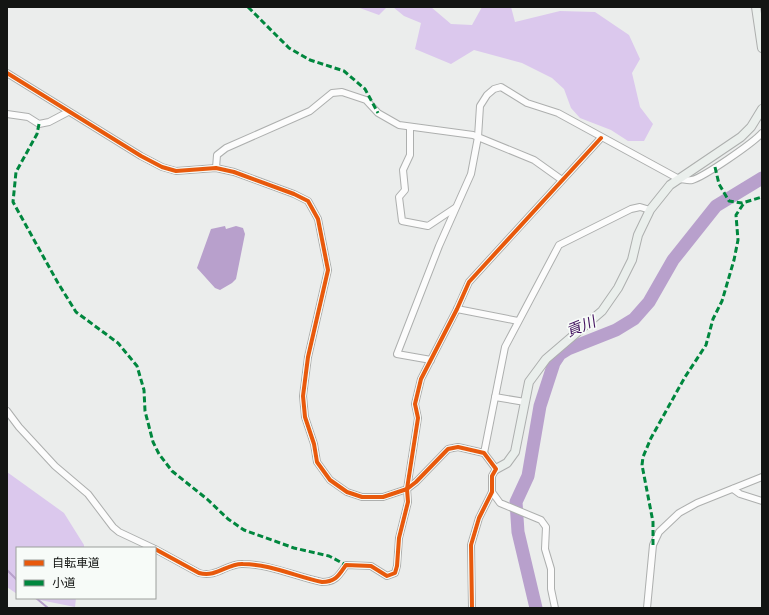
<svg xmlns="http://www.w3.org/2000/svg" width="769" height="615" font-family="'Alegreya Sans','Noto Sans JP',sans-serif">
	<rect width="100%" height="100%" fill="#ebedec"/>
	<g fill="#dbc8ed">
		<polygon points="357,7 387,7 379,15"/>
		<polygon points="393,7 431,7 451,24 472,25 482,7 511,7 515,22 560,11 595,12 629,35 640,59 632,73 640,107 653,124 644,141 628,141 611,130 580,118 571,108 564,89 552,78 522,63 474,50 451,64 415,49 421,23 404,16"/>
		<polygon points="7,472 64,513 84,545 84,548 17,548 17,594 7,587"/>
		<polygon points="30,598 76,598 75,607"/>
	</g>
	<polygon fill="#b8a0cc" points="225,226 226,229 236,226 243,228 245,234 236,279 232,283 220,290 215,288 197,268 211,229"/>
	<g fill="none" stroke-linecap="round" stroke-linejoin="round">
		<g stroke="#b8a0cc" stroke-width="2">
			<polyline points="7,570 17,580"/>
			<polyline points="36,598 48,608"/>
		</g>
		<polyline stroke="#b8a0cc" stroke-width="13" points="536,608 518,532 516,502 528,476 540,406 554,363 560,354 568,349 616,330 634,319 649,302 673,260 716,206 762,178"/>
		<defs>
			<g id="street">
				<polyline points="7,73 141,156 162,167 176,171 216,168 234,172 294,194 308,201 318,219 328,270 308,357 303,396 305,417 314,444 317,462 330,480 347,492 362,497 383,497 407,489 416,482 448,449 458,447 484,453 496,469 492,476 492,492 479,518 471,545 472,608"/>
				<polyline points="7,114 28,117 39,124 49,122 68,112"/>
				<polyline points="410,127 410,155 403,170 405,190 399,197 402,221 428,226 455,208"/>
				<polyline points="216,168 217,155 226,148 310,111 332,93 342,92 366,100 378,113 399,125 473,135 534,160 562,180"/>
				<polyline points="457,309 518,321"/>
				<path d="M431,360L397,354L439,246L471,174L478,137L480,106L487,95L494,89L501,87L527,103L558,113L679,179C683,179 688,181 692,180C704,177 753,143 762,133"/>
				<polyline points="495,397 525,402"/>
				<polyline points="7,411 19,427 55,466 88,494 113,527 119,532 153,548"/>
				<polyline points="484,453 505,347 559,245 631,209 640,207 650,210"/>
				<polyline points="733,489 740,494 762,501"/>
				<polyline points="492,492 500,503 541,520 546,527 545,549 551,569 551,589 555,608"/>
				<path d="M155,549L199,573C217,578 227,563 243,564C270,564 297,577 322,582C336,582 339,575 346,565L371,566L387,576L395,573L397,566L399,538L408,502L407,489L418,418L415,404L421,379L457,309L469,282L601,138"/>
				<polyline points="647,608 653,545 659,532 679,513 697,503 762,477"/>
			</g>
			<g id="secondary">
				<polyline points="756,7 762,48"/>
				<polyline points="496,469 507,463 515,452 529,382 546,359 602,311 618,288 632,260 638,235 650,210 670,185 741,137 751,127 762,109"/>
			</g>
		</defs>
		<use href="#street" stroke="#adafae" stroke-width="8"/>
		<use href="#secondary" stroke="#adafae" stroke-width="10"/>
		<use href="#street" stroke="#fcfcfc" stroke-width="6"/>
		<use href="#secondary" stroke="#eaefec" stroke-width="8"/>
		<g stroke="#00873e" stroke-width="3" stroke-dasharray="6 3" stroke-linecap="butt">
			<polyline points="248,7 289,48 310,60 344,71 365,89 378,113"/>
			<polyline points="39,124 37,134 16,172 13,202 58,283 76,312 118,343 137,366 144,390 145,411 153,442 159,454 172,471 207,499 228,519 244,530 294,548 329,556 346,565"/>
			<polyline points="715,167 719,184 729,201 742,203 762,197"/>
			<polyline points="653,545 653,522 642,465 643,457 651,438 685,377 706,345 713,319 722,301 734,260 738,240 736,215 744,203"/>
		</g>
		<defs>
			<g id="cycleway">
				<polyline points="7,73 141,156 162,167 176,171 216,168 234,172 294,194 308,201 318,219 328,270 308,357 303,396 305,417 314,444 317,462 330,480 347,492 362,497 383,497 407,489 416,482 448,449 458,447 484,453 496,469 492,476 492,492 479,518 471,545 472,608"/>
				<path d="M155,549L199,573C217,578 227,563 243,564C270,564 297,577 322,582C336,582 339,575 346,565L371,566L387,576L395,573L397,566L399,538L408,502L407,489L418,418L415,404L421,379L457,309L469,282L601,138"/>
			</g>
		</defs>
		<use href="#cycleway" stroke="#f7fbf8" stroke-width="6"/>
		<use href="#cycleway" stroke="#e8590c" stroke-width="4"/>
	</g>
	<g text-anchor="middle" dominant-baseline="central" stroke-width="3.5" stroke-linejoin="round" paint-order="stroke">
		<g font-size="15" font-style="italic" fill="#41105e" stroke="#f7fbf8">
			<text transform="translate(581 327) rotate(-22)">貢川</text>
		</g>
	</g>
	<rect width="769" height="615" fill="none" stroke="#131513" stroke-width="16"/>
	<rect x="16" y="547" width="140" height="52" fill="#f7fbf8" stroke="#9c9f9c"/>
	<rect x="24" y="560" width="20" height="6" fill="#e8590c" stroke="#9c9f9c"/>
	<text x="52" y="567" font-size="12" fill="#131513">自転車道</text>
	<rect x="24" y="580" width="20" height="6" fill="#00873e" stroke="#9c9f9c"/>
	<text x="52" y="587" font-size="12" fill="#131513">小道</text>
</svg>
